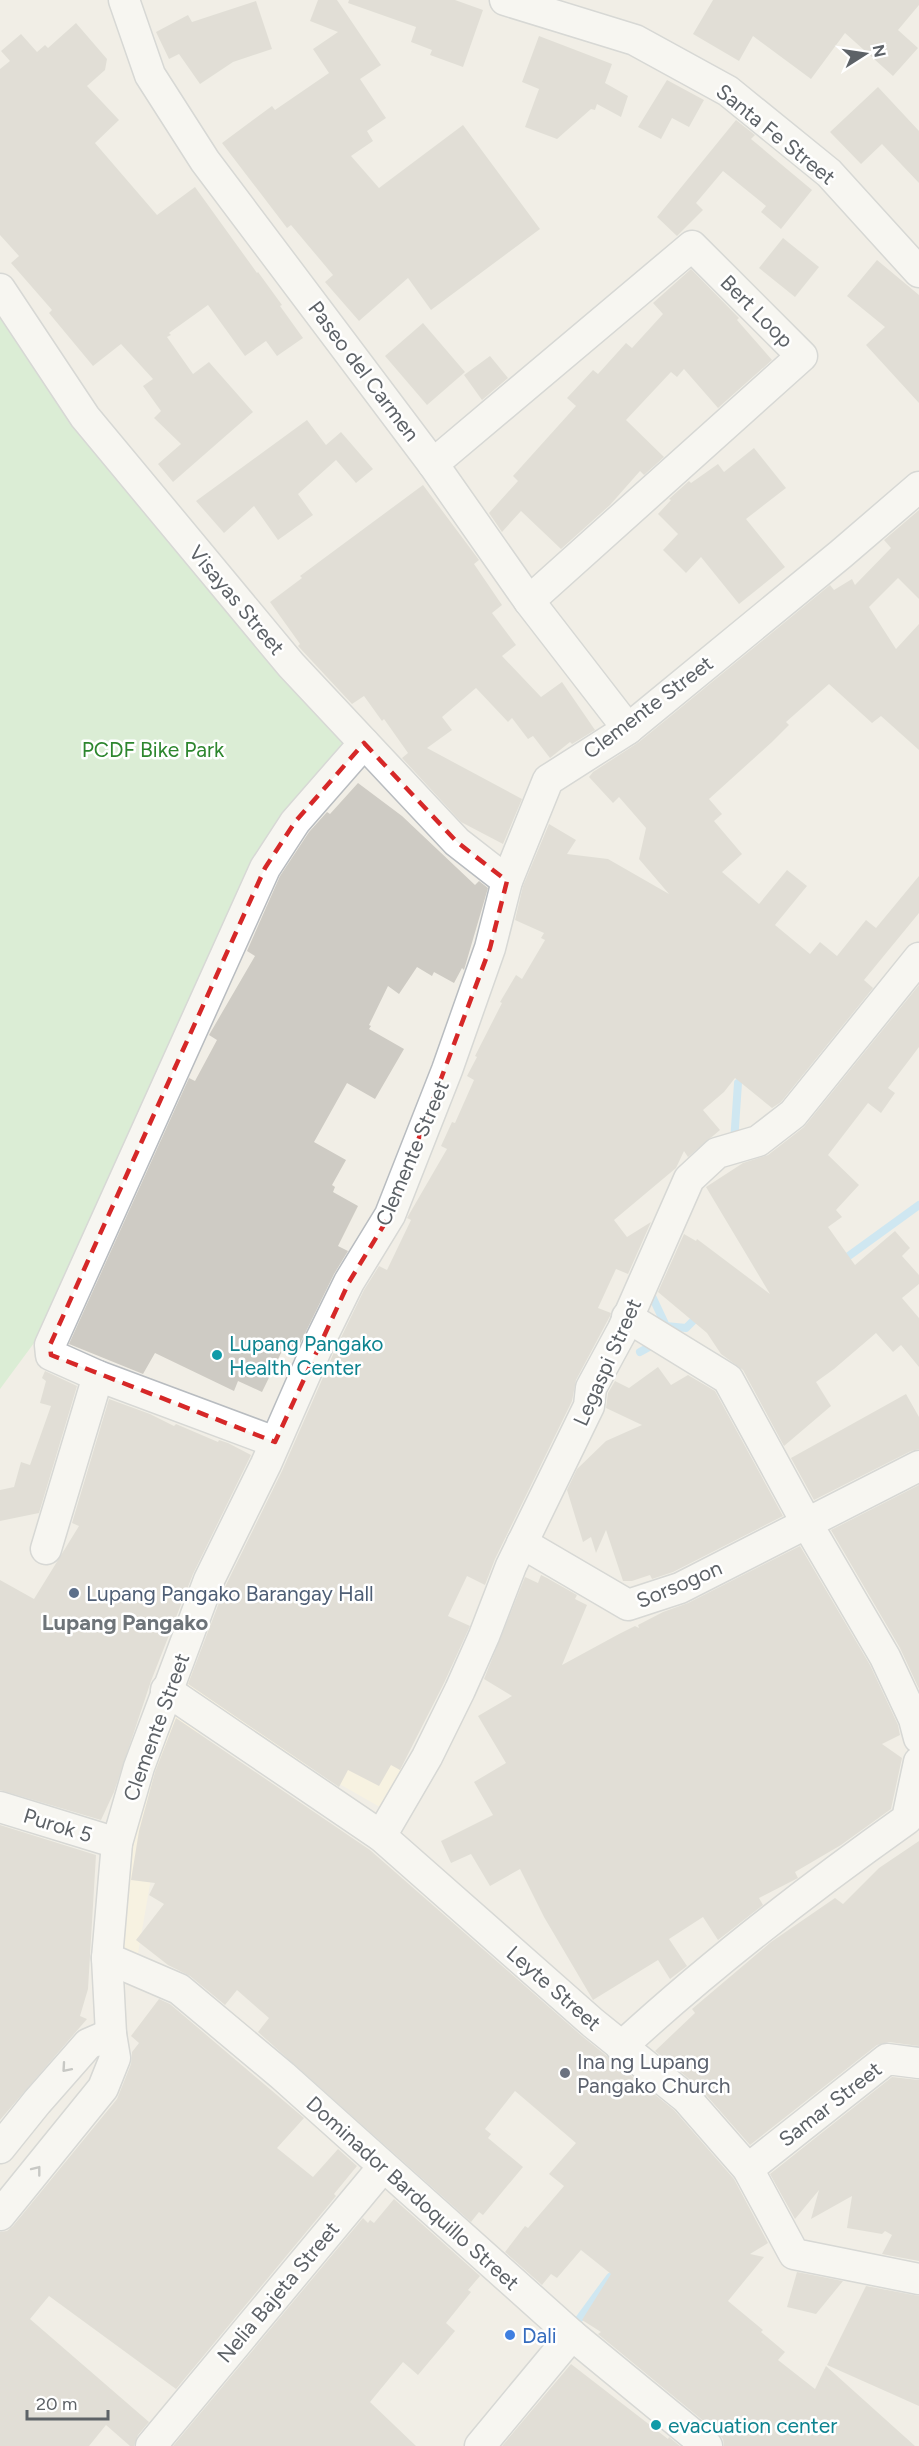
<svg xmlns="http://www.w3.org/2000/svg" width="919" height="2446" font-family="Figtree,sans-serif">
	<rect width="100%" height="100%" fill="#f1eee6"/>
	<g fill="#fff5dc">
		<polygon points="190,1670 411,1771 385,1810 182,1694"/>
		<polygon points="176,1702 205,1723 169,1775 137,1959 114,1952 146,1760"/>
	</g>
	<polygon fill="#c2eac0" points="0,306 351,743 288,822 111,1191 34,1343 0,1389"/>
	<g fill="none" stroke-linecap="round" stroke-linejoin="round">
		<g stroke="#a7ddff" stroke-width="8">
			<polyline points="734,1142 738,1083"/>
			<polyline points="839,1263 919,1205"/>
			<polyline points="651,1289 650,1292 666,1326 686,1328 697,1317 701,1316"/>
			<polyline points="640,1352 649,1347"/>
			<polyline points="574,2326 610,2277"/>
		</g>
	</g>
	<g fill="#cecbc4">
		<polygon points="318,0 337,0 381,65 360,79 386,118 367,131 373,141 351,156 379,188 463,125 540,229 431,310 408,278 359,321 325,282 333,275 291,225 287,228 222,143 272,106 275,110 329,73 313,49 338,32 310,21"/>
		<polygon points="349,0 455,0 483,10 463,67 430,55 432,50 411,42 416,27 348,3"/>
		<polygon points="713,0 919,0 919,5 898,30 918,48 893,76 845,33 811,79 753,36 739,61 693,34"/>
		<polygon points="256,1 272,49 233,62 200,84 179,54 169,59 156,32 188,15 192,22"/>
		<polygon points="76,23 107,59 105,70 87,86 119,120 95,143 157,215 195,187 257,273 258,272 282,305 280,306 303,338 277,356 266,341 245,356 208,305 169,333 171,335 167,337 193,374 209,362 253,412 173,482 158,464 181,444 154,418 161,411 143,386 153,379 121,344 93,366 49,313 52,310 11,263 19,256 0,235 0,69 10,61 1,51 21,34 37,52 45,45 48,48"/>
		<polygon points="539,36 612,64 605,83 628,96 621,117 597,104 595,110 591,109 557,139 525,127 539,89 522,82"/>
		<polygon points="667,80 704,100 689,127 672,118 661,139 638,127"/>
		<polygon points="878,87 919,131 919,183 882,144 861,164 830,132"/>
		<polygon points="736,120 755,135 751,139 812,190 781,229 761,212 766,206 723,171 696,203 703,210 677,236 657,217"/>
		<polygon points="783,238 819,267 795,297 759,268"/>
		<polygon points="877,260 919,295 919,403 866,345 885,327 847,296"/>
		<polygon points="691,269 739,318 737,320 772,360 718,408 684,369 677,377 671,372 626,420 664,457 644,475 640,471 610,505 561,549 521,511 502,532 489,513 518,481 513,476 576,406 567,398 593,370 598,374 626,343 632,348 663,314 653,303"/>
		<polygon points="423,323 465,372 427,405 385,356"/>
		<polygon points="490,356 508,378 482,400 464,375"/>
		<polygon points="307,420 326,445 341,432 373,469 356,483 336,460 298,494 313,515 278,540 254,506 224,533 196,501"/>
		<polygon points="754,448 786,488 746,519 785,567 739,604 701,557 686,573 663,550 678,534 658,514 671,500 669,499 689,481 691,483 718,464 724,472"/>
		<polygon points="423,485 479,560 474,564 502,605 492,613 516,645 502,656 541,697 562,682 595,730 572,744 570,742 550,758 533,736 528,739 512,718 508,722 476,688 442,717 452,730 427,748 522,799 503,844 461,822 402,758 408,753 384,719 382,721 364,696 352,704 298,646 300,644 270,602 302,578 300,576"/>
		<polygon points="919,510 919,599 898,578 869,607 896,649 919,624 919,750 881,716 872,723 829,684 786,722 789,725 772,742 709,799 722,814 714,821 742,854 722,872 759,904 787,870 807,886 775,925 810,954 820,942 837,956 866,920 876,928 919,876 919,913 864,980 873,988 781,1102 772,1108 735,1078 724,1092 703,1110 720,1130 688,1157 684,1151 676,1168 614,1220 627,1237 651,1222 628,1274 616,1269 598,1308 611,1313 610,1316 576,1380 572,1401 495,1559 485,1585 467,1576 448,1616 470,1626 444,1683 400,1770 391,1765 379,1786 348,1770 339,1787 188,1684 225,1587 282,1471 335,1350 364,1290 379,1266 387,1270 411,1220 407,1218 447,1149 441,1146 452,1122 455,1123 474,1080 467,1076 477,1057 475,1056 502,1003 500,1002 516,975 522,979 545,940 541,938 544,933 515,920 523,886 549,824 576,840 567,854 608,859 669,894 639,859 646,828 619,797 613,803 589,777 593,772 639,742 830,585 834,590 852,579 855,585 891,548 884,540"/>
		<polygon points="358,783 402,816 475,885 479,881 488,888 464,970 462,968 454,983 434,972 432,976 417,967 399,994 388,986 369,1025 371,1026 369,1029 404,1049 375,1099 347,1083 314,1142 346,1160 332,1185 335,1187 333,1192 358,1206 338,1246 348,1251 334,1274 294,1356 283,1349 262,1392 238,1381 234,1391 155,1353 143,1374 69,1344 189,1078 195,1081 217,1040 209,1035 255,956 247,951 280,876 309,832 327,812 330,814"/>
		<polygon points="919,985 919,1047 888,1088 895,1093 881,1113 868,1103 828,1155 859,1185 836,1210 842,1217 828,1227 855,1265 895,1231 910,1248 902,1256 919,1275 919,1284 902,1298 919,1318 919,1367 901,1345 893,1352 876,1333 834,1369 816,1382 831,1406 784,1446 743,1370 721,1354 707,1333 658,1292 684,1234 696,1241 697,1239 770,1294 706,1187 743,1163 768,1155 804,1127"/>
		<polygon points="658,1367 671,1385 688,1375 715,1391 783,1516 673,1572 652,1579 650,1575 632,1581 623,1581 606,1530 596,1553 591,1537 583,1542 567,1490 577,1469 606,1441 642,1425 606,1408 608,1393 615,1381 629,1388"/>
		<polygon points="45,1371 77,1386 39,1513 0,1521 0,1490 14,1487 21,1462 30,1465 51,1406 40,1403 46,1381 42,1378"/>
		<polygon points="906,1394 919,1417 919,1449 911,1451 814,1500 791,1458"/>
		<polygon points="109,1399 150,1414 174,1426 176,1424 218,1442 219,1440 228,1443 251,1455 193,1574 151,1681 114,1792 101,1820 0,1790 0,1580 34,1599 79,1526 72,1523"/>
		<polygon points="919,1485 919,1689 900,1648 831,1530"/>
		<polygon points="800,1546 870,1665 898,1725 900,1735 882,1744 902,1758 891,1809 841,1845 795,1872 798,1878 759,1898 763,1905 718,1940 703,1917 669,1939 687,1966 670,1979 658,1960 593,2000 544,1917 520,1869 490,1886 471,1854 451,1863 441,1841 493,1815 474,1782 506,1763 478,1716 512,1696 484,1679 525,1577 538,1583 541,1575 547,1578 577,1595 575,1599 587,1605 562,1665 619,1634 635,1626 639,1628 638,1625 663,1612 688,1603"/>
		<polygon points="176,1718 370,1850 582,2036 674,2110 734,2179 768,2243 750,2254 764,2257 728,2301 763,2330 761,2332 785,2352 778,2360 815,2389 826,2366 915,2446 724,2446 723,2439 718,2433 598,2334 601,2332 582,2320 611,2274 581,2250 557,2278 551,2274 542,2285 505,2252 525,2226 528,2228 564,2186 549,2174 576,2143 515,2091 485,2129 491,2134 488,2138 523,2167 483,2215 479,2212 471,2222 258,2032 269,2018 237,1990 225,2005 190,1976 168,1965 136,1940 164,1904 149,1895 155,1883 131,1880 139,1831 155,1772"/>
		<polygon points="0,1825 96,1855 88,1989 80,2016 87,2019 0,2120"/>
		<polygon points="919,1841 919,2046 889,2042 877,2045 750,2145 699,2087 655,2051 695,2013 692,2009 771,1942 835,1898 843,1904 879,1868"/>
		<polygon points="159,1999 170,2004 304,2118 277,2148 313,2177 338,2149 357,2166 334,2194 336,2196 176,2389 49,2296 30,2319 149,2422 138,2435 134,2446 130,2446 106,2425 89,2446 0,2446 0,2232 7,2231 13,2226 117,2099 131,2064 132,2052 139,2043 131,2036"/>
		<polygon points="892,2077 919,2080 919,2261 882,2254 892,2235 885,2231 882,2234 847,2228 852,2196 811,2219 819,2190 795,2219 770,2174"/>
		<polygon points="394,2199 480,2276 468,2290 471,2292 446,2323 455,2331 418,2375 403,2362 370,2402 416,2446 173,2446 363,2218 368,2223 370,2220 374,2223"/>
		<polygon points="797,2272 843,2281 816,2314 787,2307"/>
		<polygon points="866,2286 919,2296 919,2406 827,2365"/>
		<polygon points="571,2364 668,2439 669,2437 680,2446 502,2446"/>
	</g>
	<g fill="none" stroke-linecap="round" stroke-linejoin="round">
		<defs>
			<g id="street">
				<polyline points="124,0 150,75 205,161 433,464 529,601 628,729"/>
				<polyline points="505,0 635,40 728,91 829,173 919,272"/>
				<polyline points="0,289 85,417 291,665 457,842 507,881"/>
				<polyline points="433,464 692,246 802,356 529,601"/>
				<polyline points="627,1317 728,1379 806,1522 885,1657 914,1719 919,1738"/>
				<polyline points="275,1442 98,1376 51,1355 50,1345 265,868 295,822 364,743"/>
				<polyline points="522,1543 628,1605 680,1588 919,1466"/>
				<polyline points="46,1549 98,1376"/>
				<polyline points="166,1690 381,1836 593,2023 686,2098 748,2169 794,2254 919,2279"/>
				<polyline points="0,1807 117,1843"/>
				<polyline points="381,1836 427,1757 460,1690 484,1636 511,1566 589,1406 591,1388 623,1329 689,1179 717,1153 758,1141 793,1114 919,958"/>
				<polyline points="107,1958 179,1989 283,2076 572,2335 707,2446"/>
				<path d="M621,2047C711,1964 807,1890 907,1819L919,1762"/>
				<polyline points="0,2148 37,2102 88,2044 111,2034"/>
				<polyline points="748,2169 887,2059 919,2063"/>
				<polyline points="0,2215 103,2088 115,2058 111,2034 107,1958 117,1843 139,1767 209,1580 266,1464 319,1343 349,1282 390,1215 447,1070 490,948 507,881 548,780 628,729 841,554 919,487"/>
				<polyline points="151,2446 383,2167"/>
				<polyline points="480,2446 572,2335"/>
			</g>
		</defs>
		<use href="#street" stroke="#b8bcc0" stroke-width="33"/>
		<use href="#street" stroke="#fff" stroke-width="30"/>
	</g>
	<defs><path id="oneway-chevron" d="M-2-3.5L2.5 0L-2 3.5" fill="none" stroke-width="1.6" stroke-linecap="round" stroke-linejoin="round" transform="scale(1.5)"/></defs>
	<g stroke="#96999c">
		<use href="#oneway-chevron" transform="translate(66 2068) rotate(131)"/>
		<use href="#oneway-chevron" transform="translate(37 2170) rotate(-52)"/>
	</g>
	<path d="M0 0H919V2446H0ZM364,743L457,842L507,881L490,948L390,1215L349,1282L275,1442L51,1355L50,1345L265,868L295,822Z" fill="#f1eee6" fill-opacity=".55" fill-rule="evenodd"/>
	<path fill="none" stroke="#d62828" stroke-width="4.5" stroke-dasharray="12 8" stroke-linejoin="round" d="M364,743L457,842L507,881L490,948L390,1215L349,1282L275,1442L51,1355L50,1345L265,868L295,822Z"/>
	<g fill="#0f9aa8" stroke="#fff" stroke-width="2">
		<circle cx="217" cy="1355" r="6"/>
		<circle cx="656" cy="2425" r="6"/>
	</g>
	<circle fill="#5c6f8a" stroke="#fff" stroke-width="2" cx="74" cy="1593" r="6"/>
	<circle fill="#6b7280" stroke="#fff" stroke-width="2" cx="565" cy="2073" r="6"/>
	<circle fill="#3f7fe0" stroke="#fff" stroke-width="2" cx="510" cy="2335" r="6"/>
	<g text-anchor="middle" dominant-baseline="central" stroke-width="5" stroke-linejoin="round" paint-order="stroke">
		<g font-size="21" fill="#5d6267" stroke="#fff">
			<text transform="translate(776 134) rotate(39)">Santa Fe Street</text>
			<text transform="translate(757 311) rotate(45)">Bert Loop</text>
			<text transform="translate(364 371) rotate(53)">Paseo del Carmen</text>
			<text transform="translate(237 600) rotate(50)">Visayas Street</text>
			<text transform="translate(648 707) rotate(-37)">Clemente Street</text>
			<text transform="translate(412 1153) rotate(-67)">Clemente Street</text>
			<text transform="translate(607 1362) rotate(-66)">Legaspi Street</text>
			<text transform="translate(679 1584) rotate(-23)">Sorsogon</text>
			<text transform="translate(156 1727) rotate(-70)">Clemente Street</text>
			<text transform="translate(58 1825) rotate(17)">Purok 5</text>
			<text transform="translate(554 1988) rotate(41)">Leyte Street</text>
			<text transform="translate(830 2104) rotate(-38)">Samar Street</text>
			<text transform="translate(413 2193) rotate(42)">Dominador Bardoquillo Street</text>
			<text transform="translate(278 2292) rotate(-50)">Nelia Bajeta Street</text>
		</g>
		<g font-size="21" fill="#2d862e" stroke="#fff">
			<text x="153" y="749">PCDF Bike Park</text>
		</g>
		<g font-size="21" fill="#0d838f" stroke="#fff" text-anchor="start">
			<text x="229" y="1343">Lupang Pangako<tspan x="229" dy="24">Health Center</tspan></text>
			<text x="668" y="2425">evacuation center</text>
		</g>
		<g font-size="21" fill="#4e5e75" stroke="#fff" text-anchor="start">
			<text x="86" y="1593">Lupang Pangako Barangay Hall</text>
		</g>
		<g font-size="21" fill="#5b616d" stroke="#fff" text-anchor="start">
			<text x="577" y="2061">Ina ng Lupang<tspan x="577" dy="24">Pangako Church</tspan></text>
		</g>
		<g font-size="21" fill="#366cbe" stroke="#fff" text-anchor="start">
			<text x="522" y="2335">Dali</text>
		</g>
		<g font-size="22" font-weight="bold" fill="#6e7479" stroke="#fff">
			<text x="125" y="1622">Lupang Pangako</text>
		</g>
	</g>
	<g transform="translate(865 54) rotate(78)" stroke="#ffffff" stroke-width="4.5" paint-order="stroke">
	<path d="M0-4.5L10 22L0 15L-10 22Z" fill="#5d6267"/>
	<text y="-9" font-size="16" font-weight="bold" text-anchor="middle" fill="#5d6267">N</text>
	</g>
	<path d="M27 2410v9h81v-9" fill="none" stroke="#5d6267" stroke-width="3"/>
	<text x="36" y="2410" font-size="18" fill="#5d6267" stroke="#ffffff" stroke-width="4.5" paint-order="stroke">20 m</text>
</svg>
